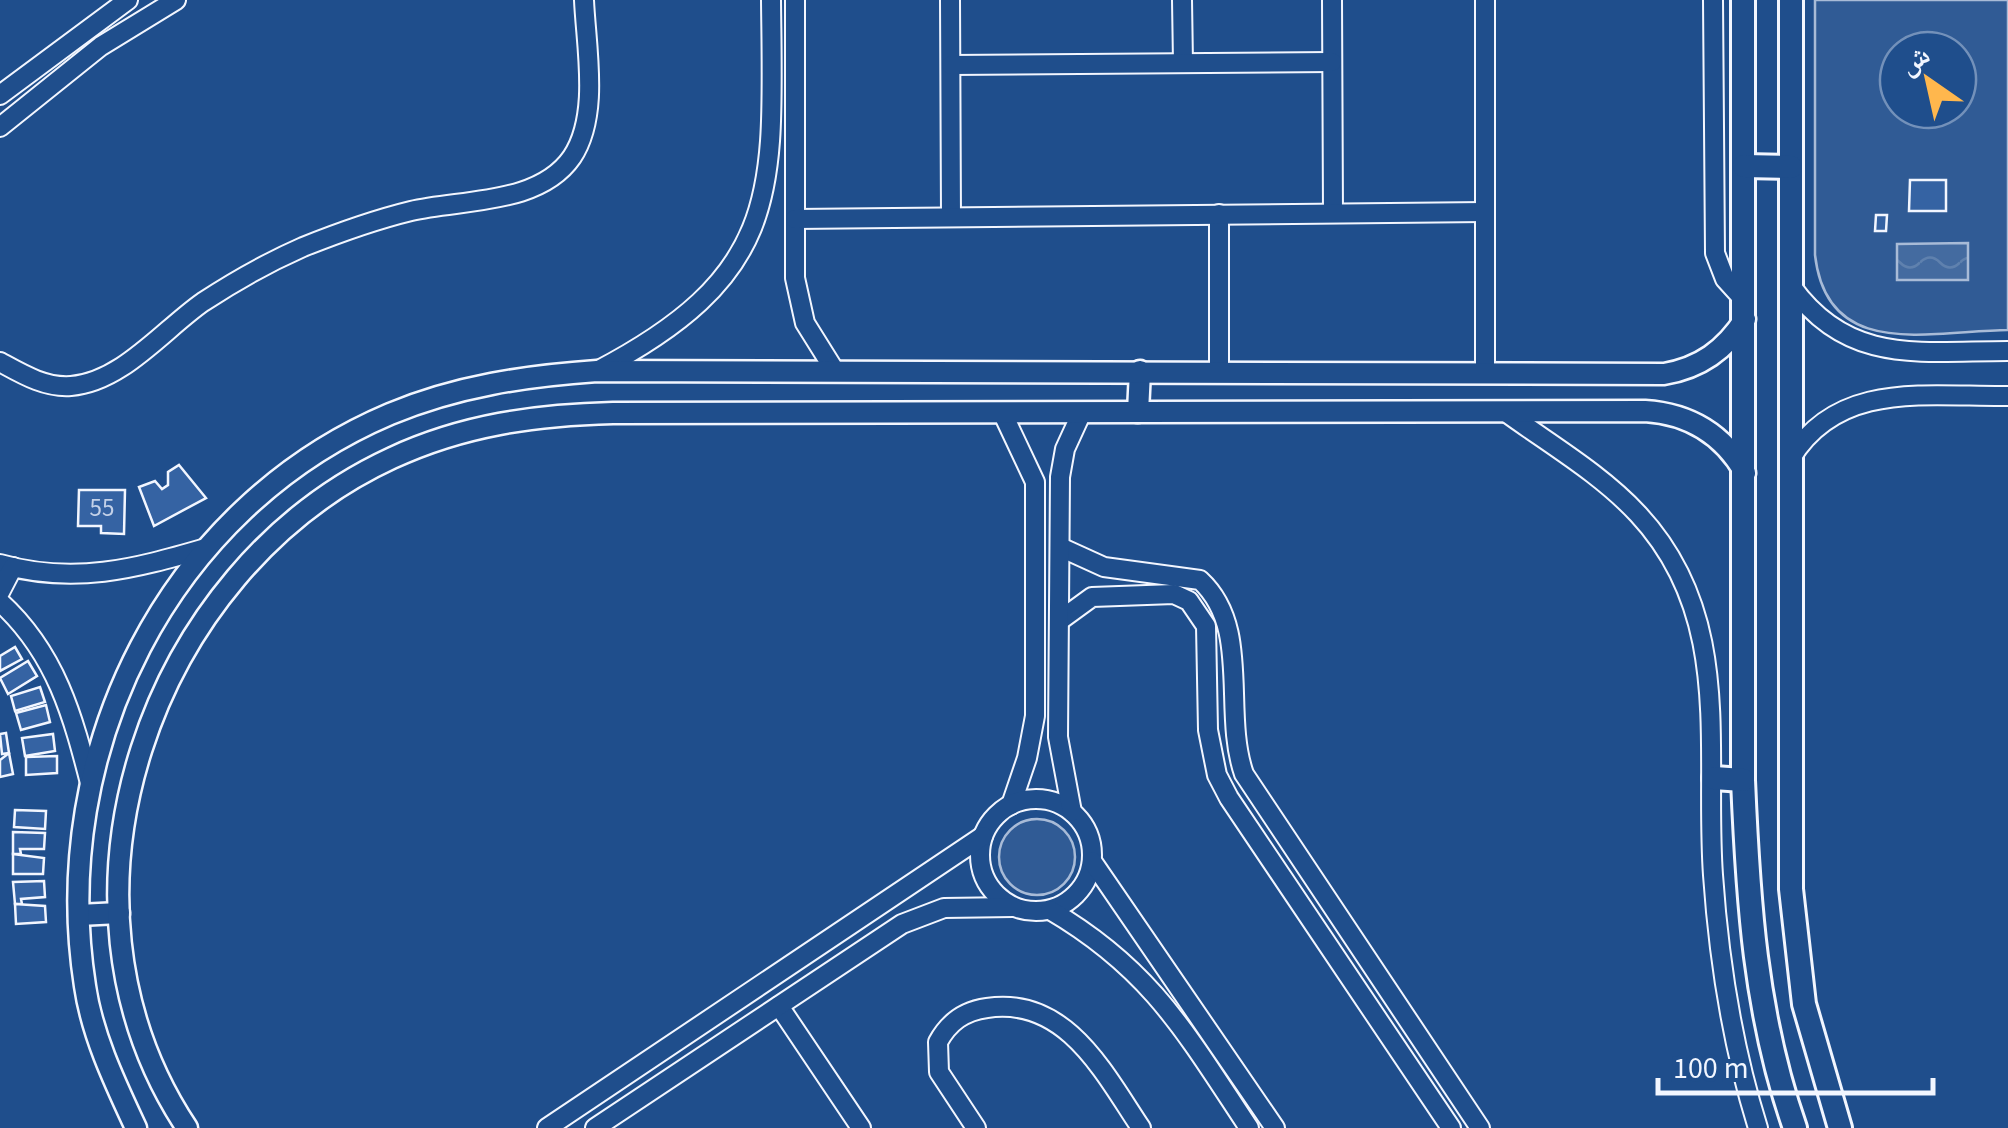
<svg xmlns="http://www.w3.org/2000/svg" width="2008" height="1128" font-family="'Source Sans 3','Noto Naskh Arabic',sans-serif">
	<defs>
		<pattern id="water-waves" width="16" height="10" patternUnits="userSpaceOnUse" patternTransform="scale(2.5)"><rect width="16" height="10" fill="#446ba0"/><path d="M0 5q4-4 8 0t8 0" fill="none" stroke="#5f81ae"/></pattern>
	</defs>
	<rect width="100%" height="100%" fill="#1f4e8c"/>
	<g fill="#305b95" stroke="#a8bbd7" stroke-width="2.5" fill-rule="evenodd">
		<path d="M1815,0H2008V330C1929,331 1827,361 1815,255ZM1898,50H1958V110H1898Z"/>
		<circle cx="1037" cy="857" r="38"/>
	</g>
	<polygon fill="url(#water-waves)" stroke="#a8bbd7" stroke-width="2.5" points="1968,243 1968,280 1897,280 1897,244"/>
	<g fill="#3563a3" stroke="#f2f6ff" stroke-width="2.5">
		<polygon points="1910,180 1946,180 1946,211 1909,211"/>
		<polygon points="1876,215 1887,215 1886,231 1875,231"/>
		<polygon points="179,465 206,498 154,526 139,487 155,481 162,489 168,485 168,472"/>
		<polygon points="79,490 125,490 124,534 101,533 101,526 78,526"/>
		<polygon points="15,647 22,659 0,671 0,656"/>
		<polygon points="28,661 37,676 8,694 0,678"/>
		<polygon points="40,687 45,702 15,711 11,696"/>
		<polygon points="46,705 50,722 21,730 16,713"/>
		<polygon points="6,733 9,753 2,754 0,734"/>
		<polygon points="53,734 55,751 25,756 22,738"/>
		<polygon points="9,753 13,774 0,777 0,760"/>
		<polygon points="57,756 57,773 26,775 26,757"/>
		<polygon points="15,810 46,811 45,829 14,827"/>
		<polygon points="13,832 45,833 44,849 20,849 21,854 13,854"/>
		<polygon points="13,854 44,858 43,874 13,874"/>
		<polygon points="44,881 45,897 21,899 22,904 15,904 13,882"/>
		<polygon points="15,904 45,906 46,922 16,924"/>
	</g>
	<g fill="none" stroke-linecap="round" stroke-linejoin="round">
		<defs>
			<g id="minor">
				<polyline points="795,0 795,278 805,323 835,371"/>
				<polyline points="950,0 951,217"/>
				<polyline points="1182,0 1183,63"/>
				<polyline points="1332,0 1333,213"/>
				<polyline points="1713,0 1715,253 1725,279 1745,301"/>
				<polyline points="951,65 1332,62"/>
				<polyline points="0,95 128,0"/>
				<polyline points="0,127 101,46 176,0"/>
				<polyline points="1219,214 1219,371"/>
				<polyline points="795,219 1485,212"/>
				<path d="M1792,287C1849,366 1922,351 2008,351"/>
				<path d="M0,362C22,374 45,388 71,386C122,382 163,330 203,302C235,281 269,262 303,247C338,233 374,220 411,211C463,199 539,205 572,157C600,115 586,47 584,0"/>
				<path d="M597,371C784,273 773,191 771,0"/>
				<polyline points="1485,371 1485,0"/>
				<polyline points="1002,412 1035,482 1035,716 1027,758 1011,805"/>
				<path d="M1507,413C1551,445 1601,474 1638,514C1735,618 1704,749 1713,875C1719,962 1732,1045 1758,1128"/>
				<path d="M1791,458C1839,380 1928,397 2008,396"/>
				<path d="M1060,547L1104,567L1200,580C1252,628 1222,711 1244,774L1480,1128"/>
				<path d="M0,564C74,585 134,569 206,548"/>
				<polyline points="0,592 13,567"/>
				<path d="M0,602C56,653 73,716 91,787"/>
				<polyline points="1059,621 1092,597 1174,594 1189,601 1206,626 1208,730 1217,775 1229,798 1451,1128"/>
				<circle cx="1036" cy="855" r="56"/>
				<polyline points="1072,812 1058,737 1060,477 1065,449 1082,412"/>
				<polyline points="1092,861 1275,1128"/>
				<path d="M1050,910C1151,969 1186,1033 1249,1128"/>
				<polyline points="779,1006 861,1128"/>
				<polyline points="547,1128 983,836"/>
				<polyline points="595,1128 902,924 944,908 1013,907"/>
				<path d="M976,1128L939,1072L938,1042C949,1022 964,1011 987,1008C1066,996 1104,1073 1141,1128"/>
			</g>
			<g id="tertiary">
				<polyline points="1138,412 1140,371"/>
				<polyline points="79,915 119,913"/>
				<path d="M136,1128C115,1083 92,1035 85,986C48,751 168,508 390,414C457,386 526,376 597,371L1664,374C1700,368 1725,350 1745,319"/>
				<path d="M187,1128C35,900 149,570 392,458C463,425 535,415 613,413L1645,411C1690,414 1723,434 1745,473"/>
			</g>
			<g id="secondary">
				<path d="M1743,0V780C1748,899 1755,1014 1795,1128"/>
				<polyline points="1791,0 1791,889 1804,1004 1840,1128"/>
				<polyline points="1744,166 1791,167"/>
				<polyline points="1714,778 1743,780"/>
			</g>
		</defs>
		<use href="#minor" stroke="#f2f6ff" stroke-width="22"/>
		<use href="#tertiary" stroke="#f2f6ff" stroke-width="25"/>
		<use href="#secondary" stroke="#f2f6ff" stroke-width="28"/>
		<use href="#minor" stroke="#1f4e8c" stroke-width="18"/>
		<use href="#tertiary" stroke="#1f4e8c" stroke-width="20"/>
		<use href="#secondary" stroke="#1f4e8c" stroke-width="22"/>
	</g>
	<g text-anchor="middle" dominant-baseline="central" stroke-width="8" stroke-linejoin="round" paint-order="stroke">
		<g font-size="25" fill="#c3d1e8">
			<text x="102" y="508">55</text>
		</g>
	</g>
	<g transform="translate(1928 80) rotate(326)"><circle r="48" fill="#1f4e8c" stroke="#7391ba" stroke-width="2.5"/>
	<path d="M0-8L18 38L0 25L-18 38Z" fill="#ffb74d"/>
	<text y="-15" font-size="28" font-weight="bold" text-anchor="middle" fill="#f2f6ff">ش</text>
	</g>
	<path d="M1658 1078v15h275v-15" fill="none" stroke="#f2f6ff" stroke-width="5"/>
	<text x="1673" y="1078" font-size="30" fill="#f2f6ff" stroke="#1f4e8c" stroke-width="8" paint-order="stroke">100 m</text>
</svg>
